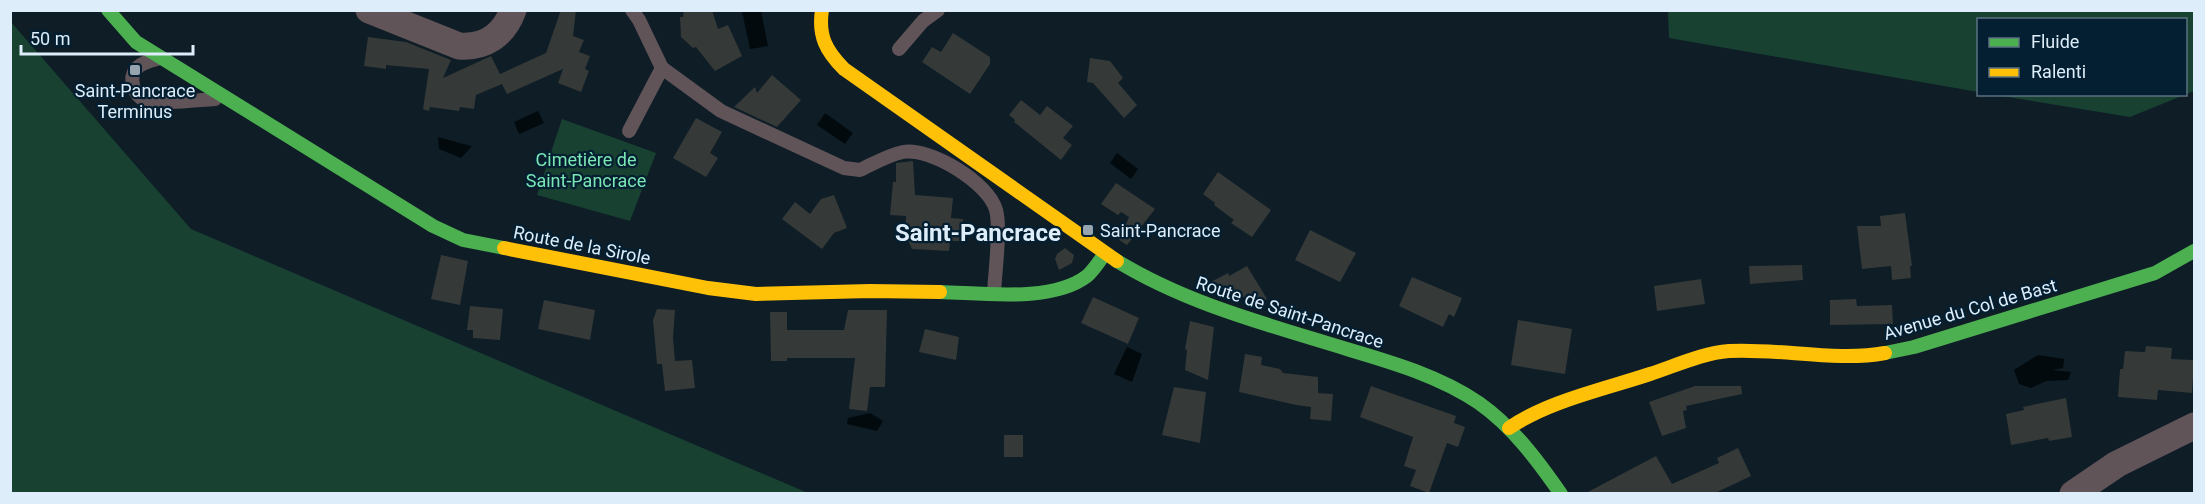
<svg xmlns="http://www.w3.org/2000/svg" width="2205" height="504" font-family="Roboto,sans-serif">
	<rect width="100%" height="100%" fill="#0e1d26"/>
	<g fill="#184131">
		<polygon points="1668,11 2194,11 2194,91 2130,117 1996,95 2186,94 2186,20 1978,20 1978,92 1669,38"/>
		<polygon points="11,22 191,229 808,493 11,493"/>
		<polygon points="562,119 656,153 630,221 537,195"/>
	</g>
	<g fill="#020a0d">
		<polygon points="742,11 761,11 768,46 750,49"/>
		<polygon points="538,111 544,123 519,134 514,122"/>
		<polygon points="825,113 853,133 845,144 817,125"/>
		<polygon points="438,137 471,146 472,146 461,158 439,149"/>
		<polygon points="1117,153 1138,169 1131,179 1110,163"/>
		<polygon points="1127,347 1142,354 1132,382 1114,374"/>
		<polygon points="2038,355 2064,359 2063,368 2052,370 2071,372 2068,380 2046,381 2031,388 2019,384 2014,370"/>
		<polygon points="870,413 883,421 877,431 847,424 848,418"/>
	</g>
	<g fill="#353938">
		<polygon points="561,10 576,10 573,36 584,40 579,52 590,56 585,69 589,71 581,92 558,83 563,69 507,94 502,84 476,95 474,109 460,107 459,111 430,107 429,111 423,109 429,69 386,65 386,69 364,66 368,37 406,42 451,60 443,78 491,56 500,74 546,53"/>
		<polygon points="684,10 712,10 718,29 728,25 742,56 715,71 696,47 693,48 681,37 680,17 683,17"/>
		<polygon points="953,33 990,57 990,64 970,94 922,62 932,47 941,52"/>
		<polygon points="1090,58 1110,61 1123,78 1118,83 1137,105 1124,118 1093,83 1087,82"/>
		<polygon points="772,75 801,100 777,127 734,107 755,87 757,93"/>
		<polygon points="1021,100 1040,115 1047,106 1073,126 1063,138 1072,145 1061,160 1014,122 1015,120 1009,115"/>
		<polygon points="696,118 722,132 710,153 718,158 706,177 673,158"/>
		<polygon points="913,161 915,195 953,198 951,218 963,219 961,241 950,241 949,251 912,249 905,234 906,216 890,215 893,182 896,182 896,163"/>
		<polygon points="1218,172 1271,210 1252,237 1231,223 1234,220 1214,205 1215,203 1203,194"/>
		<polygon points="1116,183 1155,209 1127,245 1119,240 1129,217 1121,212 1118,215 1101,204"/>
		<polygon points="834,195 847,228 834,233 822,249 782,219 795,202 810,214 821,199"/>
		<polygon points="1905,213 1912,266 1910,266 1911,278 1892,280 1891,266 1862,269 1857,226 1881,226 1880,216"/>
		<polygon points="1310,230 1356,253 1340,282 1295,260"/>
		<polygon points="1065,248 1074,255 1072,263 1059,270 1055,259 1057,254"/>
		<polygon points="441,255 468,261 460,305 431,299"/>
		<polygon points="1802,265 1803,280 1750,284 1749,266"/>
		<polygon points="1247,266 1267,299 1260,303 1207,284 1228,273 1229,276"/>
		<polygon points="1412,277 1462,298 1454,317 1449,314 1443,327 1399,306"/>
		<polygon points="1701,279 1705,304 1657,311 1654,286"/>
		<polygon points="1093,297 1139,318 1128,344 1081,323"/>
		<polygon points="1856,299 1857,306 1892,305 1893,324 1830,325 1830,300"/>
		<polygon points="544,300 595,310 590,340 538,329"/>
		<polygon points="470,306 503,309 500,340 473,338 473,330 467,330"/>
		<polygon points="657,309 675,310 673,338 675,361 692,360 695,388 665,391 662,364 657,364 653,320"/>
		<polygon points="848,310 887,310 885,387 870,387 867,411 849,409 855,358 787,358 787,361 771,361 770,312 787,312 787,330 844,330"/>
		<polygon points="1518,320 1572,329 1565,374 1511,365"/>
		<polygon points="1190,321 1214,327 1208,380 1185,370 1187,350 1185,349"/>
		<polygon points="925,329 959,337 956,360 919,352"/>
		<polygon points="2146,346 2172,348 2171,359 2194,360 2192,393 2158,390 2157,400 2118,397 2120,369 2123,369 2125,351 2145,352"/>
		<polygon points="1245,354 1262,357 1261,365 1280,369 1283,373 1318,377 1318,393 1333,394 1331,421 1310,419 1311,407 1296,405 1239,392"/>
		<polygon points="1371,386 1456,416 1454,423 1465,427 1458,447 1447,443 1429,493 1410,486 1416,470 1404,466 1413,437 1360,417"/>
		<polygon points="1695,386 1741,386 1742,394 1686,406 1687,410 1683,411 1686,428 1662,436 1649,402"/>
		<polygon points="1174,387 1206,392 1200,443 1162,435"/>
		<polygon points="2066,398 2072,437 2049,441 2048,438 2011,445 2006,414 2024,410 2023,407"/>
		<rect x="1004" y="435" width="19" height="22"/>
		<polygon points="1738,448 1751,476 1713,494 1584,494 1656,456 1672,484 1719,463 1717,458"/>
	</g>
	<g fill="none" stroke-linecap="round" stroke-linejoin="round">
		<g stroke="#615459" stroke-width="14">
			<path d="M632,10L639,20L662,68L721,111L844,168L860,170C873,164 888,155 903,152C930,147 989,183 996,210C1001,227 995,273 994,293"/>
			<polyline points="899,49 923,21 938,10"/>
			<path d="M157,59C149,61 141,63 136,69C128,79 134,96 145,100C161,105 197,100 215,99"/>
			<polyline points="629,131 662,68"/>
		</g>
		<g stroke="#615459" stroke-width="27">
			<path d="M369,10L459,46C485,48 504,35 513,10"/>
			<polyline points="2073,494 2117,464 2194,426"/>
		</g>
		<g stroke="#4caf50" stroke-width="14">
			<polyline points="108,10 136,42 433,226 463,240 504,248"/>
			<path d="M1117,261C1189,305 1270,325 1350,350C1394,363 1441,377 1479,403C1513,427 1538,461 1561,494"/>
			<path d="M940,292C982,293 1052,303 1087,276C1094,270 1099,261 1105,254"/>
			<polyline points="1885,353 1914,347 2155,273 2194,251"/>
		</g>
		<g stroke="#ffc107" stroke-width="14">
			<path d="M822,10C818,36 826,51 844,69L1117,261"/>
			<polyline points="504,248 708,288 756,294 870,291 940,292"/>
			<path d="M1509,428C1548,401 1605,389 1650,374C1675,366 1702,353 1729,351C1779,348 1836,362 1885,353"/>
		</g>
	</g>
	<g fill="#95a4af" stroke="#041f31" stroke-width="2">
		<rect x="129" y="64" width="12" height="12" rx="3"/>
		<rect x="1082" y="224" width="12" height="12" rx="3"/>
	</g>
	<g text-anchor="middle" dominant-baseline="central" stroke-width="4.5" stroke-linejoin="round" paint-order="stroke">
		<g font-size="18" fill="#ddedf9" stroke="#041f31">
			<text x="135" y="90">Saint-Pancrace<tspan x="135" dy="21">Terminus</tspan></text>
			<text x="1100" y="230" text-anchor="start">Saint-Pancrace</text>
		</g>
		<g font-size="18" fill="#7be7b4" stroke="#041f31">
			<text x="586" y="159">Cimetière de<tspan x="586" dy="21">Saint-Pancrace</tspan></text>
		</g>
		<g font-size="18" fill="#ddedf9" stroke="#041f31">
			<text transform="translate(582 245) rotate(11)">Route de la Sirole</text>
			<text transform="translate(1970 309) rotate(-16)">Avenue du Col de Bast</text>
			<text transform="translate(1290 312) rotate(18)">Route de Saint-Pancrace</text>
		</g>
		<g font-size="24" font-weight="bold" fill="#ddedf9" stroke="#041f31">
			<text x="978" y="233">Saint-Pancrace</text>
		</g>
	</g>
	<rect width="2205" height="504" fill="none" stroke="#ddedf9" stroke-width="24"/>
	<rect x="1977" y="18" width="210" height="78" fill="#041f31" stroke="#5b7181" stroke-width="1.5"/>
	<rect x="1989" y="38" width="30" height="9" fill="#4caf50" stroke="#5b7181" stroke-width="1.5"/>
	<text x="2031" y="48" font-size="18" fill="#ddedf9">Fluide</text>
	<rect x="1989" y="68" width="30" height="9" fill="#ffc107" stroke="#5b7181" stroke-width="1.5"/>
	<text x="2031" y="78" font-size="18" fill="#ddedf9">Ralenti</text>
	<path d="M21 45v9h172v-9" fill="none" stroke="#ddedf9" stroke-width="3"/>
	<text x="30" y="45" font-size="18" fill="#ddedf9" stroke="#041f31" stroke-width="4.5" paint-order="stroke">50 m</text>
</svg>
